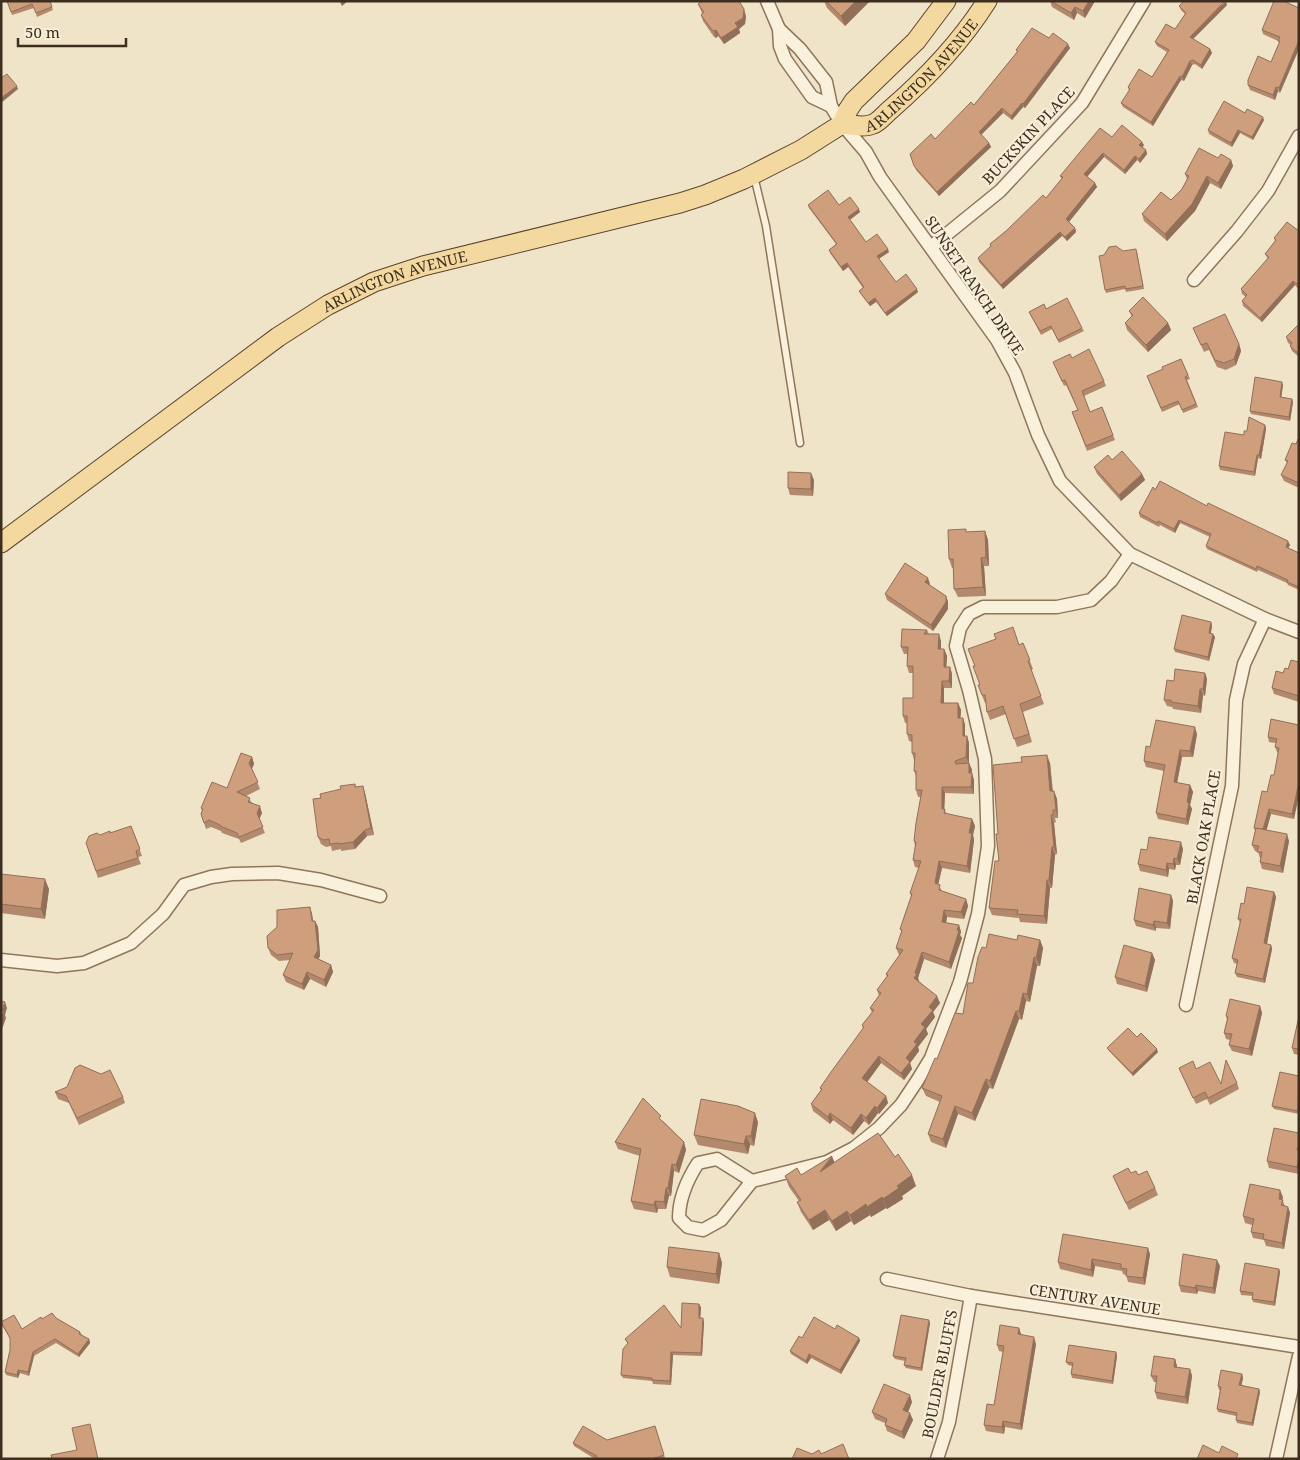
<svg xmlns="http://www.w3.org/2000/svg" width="1300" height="1460" font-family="'Noto Serif',serif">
	<rect width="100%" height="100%" fill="#f0e4c8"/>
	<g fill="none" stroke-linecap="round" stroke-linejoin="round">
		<defs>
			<polyline id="lane" points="754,176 766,226 800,443"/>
			<g id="street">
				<polyline points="767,1 779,29 780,46 785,59 812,97 831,106"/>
				<polyline points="779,29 800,49 826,82 831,106 842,124 866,152 880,177 997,340 1015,373 1038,435 1060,481 1130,554 1265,619 1299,632"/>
				<polyline points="931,247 1000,191 1082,103 1144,1"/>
				<polyline points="1194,280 1237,231 1268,191 1299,136"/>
				<polyline points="1,960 57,966 84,963 131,943 163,914 184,885 211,877 232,874 278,873 321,880 380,896"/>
				<polyline points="1186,1005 1232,786 1236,700 1244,664 1265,619"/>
				<path d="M752,1181L717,1159L698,1163C687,1180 679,1198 679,1218L688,1227L703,1230L721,1220L752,1181L827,1162L854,1148L879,1128L901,1105L917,1081L931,1058L960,982L978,914L988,846L985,759L969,690L956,646L960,628L969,614L983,607H1057L1091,600L1111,581L1130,554"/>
				<polyline points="887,1279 971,1296 1299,1347"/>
				<polyline points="937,1459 949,1422 971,1296"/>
				<polyline points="1276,1459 1299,1356"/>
			</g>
			<g id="primary">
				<path id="s1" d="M842,124C851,125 864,128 873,124C879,122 885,114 890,110C927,78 961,42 987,1"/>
				<path id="s2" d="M1,543L278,337L328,305L374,282L423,266L680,203L705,195L744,179L801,150L842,124L848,110L854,101L916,41L946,1"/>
			</g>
		</defs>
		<use href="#lane" stroke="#8d765c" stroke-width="9"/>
		<use href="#street" stroke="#8d765c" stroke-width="15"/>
		<use href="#primary" stroke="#5b4430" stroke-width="21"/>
		<use href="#lane" stroke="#faf1dc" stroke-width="6"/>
		<use href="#street" stroke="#faf1dc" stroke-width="12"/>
		<use href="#primary" stroke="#f3d9a0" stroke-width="19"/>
	</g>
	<g fill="#b2896c">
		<polygon points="7,1 50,1 53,10 37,17 34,8 12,15"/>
		<polygon points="824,1 870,1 845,26 827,8"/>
		<polygon points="1050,1 1095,1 1085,18 1077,13 1074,20 1052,7"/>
		<polygon points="1283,1 1280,93 1278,91 1275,100 1250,90 1248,85 1271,62 1279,43 1278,41 1263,34 1262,30"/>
		<polygon points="698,4 746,16 745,24 739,29 740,33 724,44 718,36 716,38 714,37 703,21 701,15 702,13"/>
		<polygon points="1227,5 1193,39 1210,49 1212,53 1202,69 1195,64 1192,65 1184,81 1181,80 1153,126 1123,107 1121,103 1129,91 1128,87 1152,77 1167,52 1157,46 1155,42 1175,29 1185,14 1181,10 1179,6"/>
		<polygon points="1049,38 1070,48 1025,108 1023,107 1012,120 1003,113 981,135 989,143 991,147 939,196 916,170 910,154 935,139 974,105 1017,52 1016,50"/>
		<polygon points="1245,113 1264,120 1253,140 1240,133 1232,147 1209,134 1208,130"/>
		<polygon points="1112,137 1144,145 1142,147 1146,150 1147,154 1140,163 1137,160 1125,174 1104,157 1087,177 1095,183 1097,187 1069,222 1075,228 1076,232 1067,241 1062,236 1003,289 979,262 978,258 991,247 990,244 1046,198 1062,179 1060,176"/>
		<polygon points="1218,158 1231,160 1233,166 1221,189 1210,183 1195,211 1167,241 1144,221 1142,214 1171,200 1182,189 1187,179 1185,174"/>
		<polygon points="808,205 839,205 860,212 850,220 866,242 889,252 879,259 896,282 918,292 887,316 876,302 870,306 861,294 859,291 863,288 848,267 843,271 830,253 829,250 836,244 809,208"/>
		<polygon points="1299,231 1299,288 1298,289 1295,285 1262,322 1243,306 1242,301 1246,297 1242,294 1241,289 1268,259 1265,254 1275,241 1274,238"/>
		<polygon points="1137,252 1144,289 1126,292 1125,289 1106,293 1105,290"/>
		<polygon points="1046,309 1082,328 1084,331 1059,343 1052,329 1041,335 1029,312"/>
		<polygon points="1129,311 1168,323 1171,330 1148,352 1127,330 1125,323 1132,317"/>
		<polygon points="1299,324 1299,357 1292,351 1290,346 1291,345 1288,343 1286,337"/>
		<polygon points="1193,328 1239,344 1241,351 1236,365 1226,370 1217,367 1209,350 1204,352"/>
		<polygon points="1072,358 1104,381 1106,386 1084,396 1090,412 1102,407 1115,440 1087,451 1072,412 1078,410 1066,385 1064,386 1053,362"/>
		<polygon points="1181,359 1190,379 1187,380 1198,407 1183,413 1180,404 1162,412 1147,376 1163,369"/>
		<polygon points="1283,385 1281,397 1292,399 1293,402 1290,421 1251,414 1250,411"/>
		<polygon points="1265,425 1266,429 1261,459 1258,458 1255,476 1220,470 1219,466 1244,435"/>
		<polygon points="1299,440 1299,488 1284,481 1281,475 1287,463 1285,460"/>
		<polygon points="1112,460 1142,474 1145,480 1121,501 1097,474 1094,467"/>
		<polygon points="814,480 813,496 790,495 788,488"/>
		<polygon points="1155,490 1207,506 1290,545 1288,548 1299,553 1299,590 1288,585 1287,583 1258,570 1257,572 1207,549 1206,546 1210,537 1180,523 1175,533 1160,525 1159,527 1140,517 1139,513"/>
		<polygon points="985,531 988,540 989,566 984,566 986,596 958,597 954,589 953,568 952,568 949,559 967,532"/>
		<polygon points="930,584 930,585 946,596 948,602 948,609 933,631 887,600 885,594"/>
		<polygon points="1211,622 1212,626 1211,633 1215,637 1209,661 1175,652 1174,649"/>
		<polygon points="927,630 929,634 941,641 941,649 944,649 947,656 946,667 950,667 952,674 952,688 944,688 944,703 958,703 961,710 960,718 963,718 965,725 965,736 967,736 969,743 969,763 972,770 971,773 974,780 974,794 945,793 944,809 947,814 972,819 975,826 973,835 974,840 970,873 942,868 938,884 942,891 966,899 968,906 964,919 947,917 946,923 959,925 961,932 960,935 962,938 951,969 924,959 918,978 919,981 940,1003 933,1012 935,1017 926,1029 928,1034 918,1047 919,1051 910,1063 912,1069 904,1080 881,1063 867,1082 886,1096 888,1103 879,1114 878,1113 869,1125 864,1121 853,1135 833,1120 830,1124 813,1111 811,1104 821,1090 820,1088 863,1029 862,1025 872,1013 870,1008 879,996 877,990 887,977 886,974 900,955 899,955 896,948 902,932 900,929 911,896 910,893 919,868 915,867 913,860 915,846 914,841 921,797 918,797 916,790 916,776 914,771 915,760 914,760 912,753 912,742 909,741 907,734 907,723 905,723 903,716 913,698 913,673 909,673 907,666 907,654 904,654 901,647"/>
		<polygon points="1023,643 1033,669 1031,670 1044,704 1023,712 1032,742 1017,747 1006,714 990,720 987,712 986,703 985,703 978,685 980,685 975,666"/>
		<polygon points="1299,662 1299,702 1274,694 1272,688 1283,673"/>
		<polygon points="1205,673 1207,679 1205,696 1203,695 1201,713 1173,709 1172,707 1167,706 1164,700 1174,681"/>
		<polygon points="1299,725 1294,819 1271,814 1266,830 1289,841 1283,873 1262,869 1260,862 1260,858 1258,852 1255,851 1252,845 1255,831 1254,828 1274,775 1278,753 1277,752 1275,747 1276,743 1269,742 1268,737"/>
		<polygon points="1197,734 1193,757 1182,757 1177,783 1190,785 1193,792 1190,805 1192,809 1188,825 1158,819 1156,813 1164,771 1146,767 1144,761 1150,747"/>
		<polygon points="252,757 254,764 252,769 260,789 246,796 262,813 259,819 265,833 241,843 239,839 222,833 221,831 211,827 206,829 201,814 202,811 201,808 227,788"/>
		<polygon points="1050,763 1053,791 1054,791 1057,799 1058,818 1055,818 1056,822 1054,823 1057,854 1055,855 1052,888 1050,888 1047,924 1020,922 1019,918 992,915 989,908 999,861 998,834"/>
		<polygon points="355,784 356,787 365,793 374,835 367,836 355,849 341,851 341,849 332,851 331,846 326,847 321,844 318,837 321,798 341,789"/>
		<polygon points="131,826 142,856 138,857 141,864 98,878 86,843 100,835 110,833"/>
		<polygon points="1183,849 1180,865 1176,865 1175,870 1169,869 1168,877 1140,871 1138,864 1147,850"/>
		<polygon points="1,874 49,889 45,919 1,913"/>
		<polygon points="1274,892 1276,897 1267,944 1271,945 1272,949 1265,983 1237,977 1235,973 1237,964 1234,963 1232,958 1240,923 1238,919 1244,904"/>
		<polygon points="1171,895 1173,901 1170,929 1156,928 1156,931 1136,926 1134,920"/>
		<polygon points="310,907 312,914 313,921 315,921 318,927 320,956 318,959 331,965 333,972 326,987 310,979 304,990 286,982 283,975 290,960 279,961 271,955 268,948"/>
		<polygon points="1017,940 1040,940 1043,948 1040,966 1037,966 1030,1002 1026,1001 1022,1020 1019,1019 993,1089 989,1088 975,1121 958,1114 946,1148 931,1142 928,1134 940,1102 926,1096 922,1088 937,1059 963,1014 973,983 986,948"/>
		<polygon points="1152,953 1155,960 1147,992 1117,984 1115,977"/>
		<polygon points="1260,1006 1262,1013 1252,1056 1232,1051 1229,1045 1230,1040 1226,1039 1224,1033 1227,1020 1226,1016"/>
		<polygon points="1299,1016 1299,1055 1294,1054 1292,1048"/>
		<polygon points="1107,1048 1158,1052 1133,1076 1109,1051"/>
		<polygon points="1179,1068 1196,1069 1221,1084 1237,1083 1239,1089 1210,1105 1207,1099 1196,1104"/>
		<polygon points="1299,1076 1299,1114 1274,1109 1272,1106"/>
		<polygon points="55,1092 123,1097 125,1103 79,1125 69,1103 58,1099"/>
		<polygon points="663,1121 684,1142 686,1150 679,1173 674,1171 671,1196 669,1196 666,1209 658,1209 657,1213 634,1209 631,1201 640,1156 618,1149 615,1142"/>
		<polygon points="758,1122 754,1146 750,1145 748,1154 698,1145 694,1135"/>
		<polygon points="1299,1133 1299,1174 1269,1168 1267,1161"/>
		<polygon points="895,1157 916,1186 902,1196 903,1199 887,1209 886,1208 871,1217 870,1215 854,1225 851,1221 836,1231 829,1220 813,1230 801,1212 797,1202 799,1201 789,1187 785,1176 801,1175 835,1162"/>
		<polygon points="1131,1173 1138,1175 1155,1188 1158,1195 1129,1210 1113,1176"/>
		<polygon points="1283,1197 1282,1199 1285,1206 1288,1207 1290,1213 1284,1249 1266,1246 1264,1240 1253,1238 1251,1232 1252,1225 1245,1223 1243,1216"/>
		<polygon points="719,1253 722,1263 719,1284 670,1277 667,1267"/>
		<polygon points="1150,1254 1145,1285 1128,1282 1126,1275 1123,1274 1122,1271 1095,1266 1093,1277 1060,1269 1058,1262"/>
		<polygon points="1220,1266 1215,1294 1198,1291 1197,1294 1181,1292 1179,1285"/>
		<polygon points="1279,1269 1280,1272 1275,1306 1253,1302 1252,1299 1253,1296 1241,1295 1240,1291"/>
		<polygon points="701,1307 700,1318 704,1322 702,1356 673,1355 671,1385 653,1384 652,1381 623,1378 621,1375 628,1344 625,1339 681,1328"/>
		<polygon points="56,1318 80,1332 82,1335 89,1339 90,1343 79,1357 56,1343 34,1356 29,1376 20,1373 18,1378 6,1375 5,1372 10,1350 10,1339 1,1323 22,1329 42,1319"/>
		<polygon points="930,1323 922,1371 906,1368 904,1365 905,1361 895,1359 893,1356"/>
		<polygon points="1019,1328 1021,1335 1036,1344 1022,1430 1005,1427 1004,1434 986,1431 984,1425 994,1405 1003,1352 999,1351 997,1345"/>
		<polygon points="835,1329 859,1338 860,1341 841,1374 811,1358 807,1364 791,1354 790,1351 802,1338"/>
		<polygon points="1116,1352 1117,1356 1113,1384 1072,1378 1071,1374 1072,1366 1068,1365 1066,1362"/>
		<polygon points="1175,1359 1177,1367 1190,1369 1192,1376 1188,1404 1157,1399 1155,1392 1157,1382 1154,1382 1151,1376"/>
		<polygon points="1242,1374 1243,1378 1241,1385 1259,1389 1260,1392 1253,1426 1237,1423 1236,1420 1236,1416 1218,1412 1217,1409 1220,1390 1219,1390 1218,1386"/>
		<polygon points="912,1402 908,1412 913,1420 904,1439 887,1431 885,1425 885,1423 875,1419 872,1412"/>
		<polygon points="655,1426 665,1458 663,1459 595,1459 574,1446 573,1443 607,1440"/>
	</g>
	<g fill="#916f58">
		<polygon points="342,1 348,1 342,6 340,2"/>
		<polygon points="856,1 870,1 845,26 841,16"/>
		<polygon points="1089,1 1095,1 1085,18 1083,11"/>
		<polygon points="1226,1 1227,5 1191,41 1190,37"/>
		<polygon points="1075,7 1077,13 1074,20 1071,13"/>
		<polygon points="744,9 746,16 745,24 739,29 740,33 724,44 721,38 735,23"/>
		<polygon points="716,30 718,36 716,38 714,31"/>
		<polygon points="1299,40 1299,49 1280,93 1279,88"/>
		<polygon points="1068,44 1070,48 1025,108 1023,104"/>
		<polygon points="1210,49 1212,53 1202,69 1201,65"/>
		<polygon points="1190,61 1192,65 1184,81 1182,77"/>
		<polygon points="1180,76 1181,80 1153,126 1151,122"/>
		<polygon points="17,86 18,89 1,103 1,98"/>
		<polygon points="1276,87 1278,91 1275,100 1273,95"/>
		<polygon points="1022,103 1023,107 1012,120 1011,116"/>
		<polygon points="1002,108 1003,113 980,136 979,132"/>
		<polygon points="1263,117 1264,120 1253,140 1252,137"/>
		<polygon points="1238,130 1240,133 1232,147 1231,143"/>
		<polygon points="1142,142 1144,145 1141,149 1139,145"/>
		<polygon points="989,143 991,147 939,196 937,192"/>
		<polygon points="1146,150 1147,154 1140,163 1139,159"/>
		<polygon points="1103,153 1104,157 1086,178 1084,174"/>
		<polygon points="1135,156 1137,160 1125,174 1124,170"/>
		<polygon points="1231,160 1233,166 1221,189 1218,183"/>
		<polygon points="1207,176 1210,183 1195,211 1167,241 1165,234"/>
		<polygon points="1095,183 1097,187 1068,223 1066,219"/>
		<polygon points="859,209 860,212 849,220 848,217"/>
		<polygon points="1075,228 1076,232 1067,241 1065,237"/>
		<polygon points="1060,232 1062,236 1003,289 1001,285"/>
		<polygon points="888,249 889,252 878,259 877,256"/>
		<polygon points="847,263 848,267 843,271 841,267"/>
		<polygon points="1293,281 1295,285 1262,322 1260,318"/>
		<polygon points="917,289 918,292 887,316 885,313"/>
		<polygon points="875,298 876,302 870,306 868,303"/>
		<polygon points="1168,323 1171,330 1148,352 1146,345"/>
		<polygon points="1239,344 1241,351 1236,365 1234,359"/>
		<polygon points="1282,382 1283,385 1281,400 1280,397"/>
		<polygon points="1292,399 1293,402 1290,421 1289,417"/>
		<polygon points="1265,425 1266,429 1261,459 1259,455"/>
		<polygon points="1257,455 1258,458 1255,476 1254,472"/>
		<polygon points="811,473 814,480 813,496 811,489"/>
		<polygon points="1142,474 1145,480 1121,501 1119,495"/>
		<polygon points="1179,520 1180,523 1175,533 1174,529"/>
		<polygon points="985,531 988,540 989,566 986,557"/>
		<polygon points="1288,541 1290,545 1287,550 1286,547"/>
		<polygon points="981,558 984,566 986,596 983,587"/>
		<polygon points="928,578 930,584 927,588 925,582"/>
		<polygon points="946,596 948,602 948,609 933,631 931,625"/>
		<polygon points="1211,622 1212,626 1210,636 1209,633"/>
		<polygon points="939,634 941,641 941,656 938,649"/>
		<polygon points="1213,634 1215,637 1209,661 1208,657"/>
		<polygon points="944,649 947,656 946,674 944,667"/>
		<polygon points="950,667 952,674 952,688 949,681"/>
		<polygon points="1205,673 1207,679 1205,696 1203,689"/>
		<polygon points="942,681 944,688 944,710 941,703"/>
		<polygon points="1200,689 1203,695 1201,713 1198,706"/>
		<polygon points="958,703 961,710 960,725 958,718"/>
		<polygon points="963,718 965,725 965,743 963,736"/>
		<polygon points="1195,727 1197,734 1193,757 1190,751"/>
		<polygon points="967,736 969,743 969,764 966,757"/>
		<polygon points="1180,750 1182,757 1176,788 1174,782"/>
		<polygon points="1047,755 1050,763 1053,799 1050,791"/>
		<polygon points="252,757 254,764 251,770 249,763"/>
		<polygon points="969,763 972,770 971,780 969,773"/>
		<polygon points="972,773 974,780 974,794 971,787"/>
		<polygon points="1299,782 1299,796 1294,819 1292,814"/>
		<polygon points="1190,785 1193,792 1190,805 1192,809 1188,825 1186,819 1187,802"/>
		<polygon points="363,786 365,793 374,835 371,828"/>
		<polygon points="942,787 945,793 944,816 942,809"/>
		<polygon points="1054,791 1057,799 1058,818 1056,810"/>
		<polygon points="260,806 262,813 259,820 257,813"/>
		<polygon points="1269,809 1271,814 1265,836 1263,830"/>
		<polygon points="1051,815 1054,823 1057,854 1054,847"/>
		<polygon points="972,819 975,826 973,835 974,840 970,873 967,866 969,833"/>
		<polygon points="365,830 367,836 355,849 353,842"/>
		<polygon points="1287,834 1289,841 1283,873 1280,866"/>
		<polygon points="1181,842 1183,849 1180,865 1177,859"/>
		<polygon points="1052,847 1055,855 1052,888 1049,880"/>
		<polygon points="1174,858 1176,865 1175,870 1173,864"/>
		<polygon points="939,861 942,868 937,890 935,883"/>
		<polygon points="1167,863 1169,869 1168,877 1166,870"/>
		<polygon points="45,879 49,889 45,919 41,909"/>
		<polygon points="1047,880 1050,888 1047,924 1044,916"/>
		<polygon points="1274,892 1276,897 1266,948 1264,943"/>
		<polygon points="1171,895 1173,901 1170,929 1167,923"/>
		<polygon points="966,899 968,906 964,919 961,912"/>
		<polygon points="310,907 312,914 314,927 312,921"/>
		<polygon points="944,910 947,917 945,929 942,922"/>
		<polygon points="315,921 318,927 320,956 316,964 314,957"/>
		<polygon points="1154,921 1156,928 1156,931 1153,925"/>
		<polygon points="959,925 961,932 960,935 962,938 951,969 949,962"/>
		<polygon points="1040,940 1043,948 1040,966 1036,958"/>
		<polygon points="1271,945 1272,949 1265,983 1263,979"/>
		<polygon points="922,952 924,959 918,978 919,981 914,978 915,973"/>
		<polygon points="1152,953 1155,960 1147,992 1145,986"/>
		<polygon points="1034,957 1037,966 1030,1002 1027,994"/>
		<polygon points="331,965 333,972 326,987 324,980"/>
		<polygon points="307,972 310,979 304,990 302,984"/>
		<polygon points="1023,993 1026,1001 1022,1020 1019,1011"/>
		<polygon points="937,996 940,1003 933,1012 935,1017 926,1029 928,1034 918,1047 919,1051 910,1063 912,1069 904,1080 901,1073 906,1058 914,1042 929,1007"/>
		<polygon points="5,1002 7,1008 5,1015 6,1018 1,1032 2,1010"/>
		<polygon points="1260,1006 1262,1013 1252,1056 1249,1049"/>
		<polygon points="1016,1011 1019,1019 993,1089 990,1081"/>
		<polygon points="1157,1049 1158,1052 1133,1076 1132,1073"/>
		<polygon points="879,1056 881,1063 865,1085 862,1078"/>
		<polygon points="986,1079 989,1088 975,1121 972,1113"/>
		<polygon points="886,1096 888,1103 879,1114 877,1108"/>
		<polygon points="875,1106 878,1113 869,1125 866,1118"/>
		<polygon points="955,1106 958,1114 946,1148 943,1139"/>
		<polygon points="755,1113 758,1122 754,1146 751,1136"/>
		<polygon points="830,1113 833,1120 830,1124 828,1117"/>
		<polygon points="861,1114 864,1121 853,1135 851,1128"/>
		<polygon points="746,1136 750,1145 748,1154 744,1144"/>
		<polygon points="684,1142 686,1150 679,1173 676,1165"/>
		<polygon points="832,1156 836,1166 820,1172"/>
		<polygon points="1299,1157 1299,1173 1297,1167"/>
		<polygon points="672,1164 674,1171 671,1196 668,1188"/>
		<polygon points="912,1175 916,1186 902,1196 903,1199 887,1209 883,1199 897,1186"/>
		<polygon points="666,1188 669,1196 666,1209 664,1202"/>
		<polygon points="1280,1190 1283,1197 1281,1205 1279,1199"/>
		<polygon points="882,1197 886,1208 871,1217 867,1207"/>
		<polygon points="655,1201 658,1209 657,1213 654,1205"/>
		<polygon points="866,1204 870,1215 854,1225 850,1215"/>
		<polygon points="1288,1207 1290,1213 1284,1249 1282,1243"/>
		<polygon points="825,1210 829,1220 813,1230 809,1220"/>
		<polygon points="847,1211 851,1221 836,1231 832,1221"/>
		<polygon points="1148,1248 1150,1254 1145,1285 1143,1278"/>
		<polygon points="719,1253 722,1263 719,1284 716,1274"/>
		<polygon points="1092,1259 1095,1266 1093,1277 1091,1270"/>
		<polygon points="1217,1260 1220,1266 1215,1294 1213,1288"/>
		<polygon points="1279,1269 1280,1272 1275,1306 1274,1302"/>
		<polygon points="1196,1285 1198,1291 1197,1294 1195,1288"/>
		<polygon points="699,1304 701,1307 700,1322 699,1318"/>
		<polygon points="703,1318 704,1322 702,1356 701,1353"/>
		<polygon points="929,1320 930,1323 922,1371 921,1368"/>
		<polygon points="1019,1328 1021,1334 1020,1341 1018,1334"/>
		<polygon points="1034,1337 1036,1344 1022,1430 1020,1424"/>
		<polygon points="859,1338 860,1341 841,1374 840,1370"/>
		<polygon points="89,1339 90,1343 79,1357 78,1354"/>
		<polygon points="33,1352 34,1356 29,1376 28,1372"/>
		<polygon points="671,1352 673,1355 671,1385 670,1381"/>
		<polygon points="1116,1352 1117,1356 1113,1384 1112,1381"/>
		<polygon points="809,1354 811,1358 807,1364 806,1361"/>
		<polygon points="1175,1359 1177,1366 1176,1373 1174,1367"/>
		<polygon points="1190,1369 1192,1376 1188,1404 1185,1397"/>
		<polygon points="18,1370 20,1373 18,1378 17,1375"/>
		<polygon points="1242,1374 1243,1378 1241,1388 1239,1385"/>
		<polygon points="1259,1389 1260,1392 1253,1426 1252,1423"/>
		<polygon points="910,1395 912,1402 906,1417 903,1410"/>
		<polygon points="910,1413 913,1420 904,1439 902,1432"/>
		<polygon points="1003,1421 1005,1427 1004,1434 1002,1427"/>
	</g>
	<g fill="#cf9f7d" stroke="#916f58">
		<polygon points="7,1 50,1 52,7 36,13 32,4 11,12"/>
		<polygon points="703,1 739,1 744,9 743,18 735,23 738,27 721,38 716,30 714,31 712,30 701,15 704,12 698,4"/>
		<polygon points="826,1 856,1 841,16"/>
		<polygon points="1051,1 1089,1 1083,11 1075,7 1071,13"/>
		<polygon points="1184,1 1225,1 1190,37 1210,49 1201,65 1193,60 1190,61 1182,77 1180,76 1151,122 1121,103 1130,89 1128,87 1139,69 1152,77 1169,50 1155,42 1166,24 1175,29 1186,13 1179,6"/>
		<polygon points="1274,1 1283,1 1299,8 1299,40 1279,88 1276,87 1273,95 1248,85 1248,80 1258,56 1271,62 1280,41 1278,41 1280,37 1262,30"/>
		<polygon points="1032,28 1049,38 1053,33 1068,44 1023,104 1022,103 1011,116 1002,108 979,132 989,143 937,192 914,166 910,154 931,134 935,139 971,102 974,105 1018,51 1016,50"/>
		<polygon points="7,74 17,86 1,98 1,78"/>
		<polygon points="1224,101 1245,113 1247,109 1263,117 1252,137 1238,130 1231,143 1208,130"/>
		<polygon points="1122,125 1142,142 1139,145 1146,150 1139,159 1135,156 1124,170 1103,153 1084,174 1095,183 1066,219 1075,228 1065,237 1060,232 1001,285 978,258 991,246 990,244 1006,231 1043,195 1046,198 1063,177 1060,176 1100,128 1112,137"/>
		<polygon points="1199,148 1218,158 1221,154 1231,160 1218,183 1207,176 1192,204 1165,234 1142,214 1161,192 1171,200 1182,189 1189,176 1185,174"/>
		<polygon points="828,190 839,205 850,197 859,209 848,217 866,242 877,234 888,249 877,256 896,282 906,274 917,289 885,313 875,298 868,303 859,291 864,287 847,263 841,267 829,250 837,244 808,205"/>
		<polygon points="1287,222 1299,231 1299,281 1297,284 1293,281 1260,318 1242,301 1247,295 1241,289 1269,257 1265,254 1276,240 1274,238"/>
		<polygon points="1116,246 1123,251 1136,249 1143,286 1125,289 1125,286 1105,290 1099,256 1104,255 1109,247"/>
		<polygon points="1143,297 1168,323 1146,345 1125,323 1133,315 1129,311"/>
		<polygon points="1067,298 1082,328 1058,340 1051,326 1040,331 1029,312 1044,304 1046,309"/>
		<polygon points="1225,314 1239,344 1234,359 1224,363 1215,360 1207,343 1201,345 1193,328"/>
		<polygon points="1299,324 1299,354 1290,346 1292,343 1286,337"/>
		<polygon points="1089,349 1104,381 1082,391 1090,412 1102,407 1113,435 1086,446 1072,412 1078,410 1065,380 1062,381 1053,362 1070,354 1072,358"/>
		<polygon points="1181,359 1188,375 1185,377 1196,404 1182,410 1178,401 1161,408 1147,376 1163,369 1162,367"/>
		<polygon points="1255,377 1282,382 1280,397 1292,399 1289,417 1250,411"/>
		<polygon points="1249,417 1265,425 1259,455 1257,455 1254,472 1219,466 1225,432 1244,435 1244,431 1247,431"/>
		<polygon points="1298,439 1299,440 1299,483 1281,475 1288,461 1285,460 1292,443 1296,444"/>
		<polygon points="1122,451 1142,474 1119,495 1094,467 1108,455 1112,460"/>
		<polygon points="788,472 811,473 811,489 788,488"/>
		<polygon points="1160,481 1207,506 1208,503 1288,541 1286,547 1299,553 1299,587 1287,582 1288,580 1257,566 1256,569 1206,546 1211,534 1179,520 1174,529 1158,521 1157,523 1139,513 1153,487 1155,490"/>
		<polygon points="966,529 966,532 985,531 986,557 981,558 983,587 954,589 953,559 949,559 948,530"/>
		<polygon points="905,563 928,578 925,582 946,596 946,602 931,625 885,594"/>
		<polygon points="1182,615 1211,622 1209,633 1213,634 1208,657 1174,649"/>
		<polygon points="1013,627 1019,645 1023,643 1030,660 1028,661 1041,696 1020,704 1029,734 1014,739 1003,706 987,712 985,695 982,695 978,685 980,685 973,666 975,666 968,649 996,639 994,634"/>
		<polygon points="902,629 927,630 924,634 939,634 938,649 944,649 944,667 950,667 949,681 942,681 941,703 958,703 958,718 963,718 963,736 967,736 966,757 955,761 956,764 969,763 969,773 972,773 971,787 942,787 942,809 945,809 944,813 972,819 969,833 972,833 967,866 939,861 935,883 940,885 939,890 966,899 961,912 944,910 942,922 959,925 957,930 959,931 949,962 922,952 915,973 917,974 914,978 937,996 929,1007 933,1010 921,1024 925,1027 914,1042 917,1044 906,1058 910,1062 901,1073 879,1056 862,1078 886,1096 877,1108 875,1106 866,1118 861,1114 851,1128 830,1113 828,1117 811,1104 822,1089 820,1088 831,1072 864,1027 862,1025 874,1010 870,1008 881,993 877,990 888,975 886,974 903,950 896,948 902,930 900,929 912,894 910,893 921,861 913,860 916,842 914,841 916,823 922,790 916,790 916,771 914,771 915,753 912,753 912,735 907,734 907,716 903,716 903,698 913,698 913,666 907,666 908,647 901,647"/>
		<polygon points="1291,660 1299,662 1299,696 1272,688 1276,671 1283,673 1285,668 1288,669"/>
		<polygon points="1175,669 1205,673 1203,689 1200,689 1198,706 1171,702 1171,700 1164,700 1167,680 1174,681"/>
		<polygon points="1271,719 1299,725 1299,782 1292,814 1269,809 1263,829 1254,828 1262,791 1267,792 1271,775 1274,775 1279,748 1275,747 1277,739 1268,737"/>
		<polygon points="1156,720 1195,727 1190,751 1180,750 1174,782 1190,785 1187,802 1189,803 1186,819 1156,813 1165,765 1144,761 1146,746 1150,747"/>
		<polygon points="241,753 252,757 249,763 258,782 237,792 250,798 248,802 260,806 257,813 263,827 239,837 237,833 220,826 220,825 209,820 204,823 201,814 203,809 201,808 212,782 227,788"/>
		<polygon points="1047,755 1050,791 1054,791 1056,810 1053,810 1053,815 1051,815 1054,847 1052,847 1049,880 1047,880 1044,916 1017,914 1018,910 989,908 995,861 999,861 996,834 998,834 993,765 1022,762 1021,757"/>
		<polygon points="355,784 355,787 363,786 371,828 365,830 353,842 339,844 339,843 330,844 329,839 324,840 318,837 313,799 321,798 320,794 341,789 340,786"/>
		<polygon points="131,826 140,849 136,851 138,858 96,871 86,843 89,836 97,833 100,835 110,831 110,833"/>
		<polygon points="1256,828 1287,834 1280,866 1260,862 1262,852 1257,852 1259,846 1252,845"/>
		<polygon points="1149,837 1181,842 1177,859 1174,858 1173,864 1167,863 1166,870 1138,864 1141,849 1147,850"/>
		<polygon points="1,874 45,879 41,909 1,904"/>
		<polygon points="1247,887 1274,892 1264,943 1271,945 1263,979 1235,973 1238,960 1232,958 1241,919 1238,919 1241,903 1244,904"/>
		<polygon points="1139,888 1171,895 1167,923 1154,921 1153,925 1134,920"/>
		<polygon points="310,907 312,921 315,921 318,950 314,957 331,965 324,980 307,972 302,984 283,975 293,953 277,955 268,948 267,936 277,927 277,910"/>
		<polygon points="989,934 1017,940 1018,935 1040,940 1036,958 1034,957 1027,994 1023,993 1019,1011 1016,1011 990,1081 986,1079 972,1113 955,1106 943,1139 928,1134 942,1096 922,1088 935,1058 937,1059 955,1013 963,1014 968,983 973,983 978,957 982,947 986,948"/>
		<polygon points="1124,945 1152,953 1145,986 1115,977"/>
		<polygon points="1230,999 1260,1006 1249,1049 1229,1045 1232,1034 1224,1033 1228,1017 1226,1016"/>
		<polygon points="1,1001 5,1002 2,1010 4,1011 1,1019"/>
		<polygon points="1299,1016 1299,1049 1292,1048"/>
		<polygon points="1128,1028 1137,1037 1141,1033 1157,1049 1132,1073 1107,1048"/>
		<polygon points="1226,1060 1237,1083 1208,1098 1205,1092 1193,1098 1179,1068 1193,1061 1196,1069 1210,1062 1221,1084"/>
		<polygon points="80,1065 101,1074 110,1070 123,1097 77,1118 66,1096 55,1092 67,1087 75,1068"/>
		<polygon points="1280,1072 1299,1076 1298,1111 1272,1106"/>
		<polygon points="643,1098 661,1116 659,1118 684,1142 676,1165 672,1164 668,1188 666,1188 664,1202 655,1201 654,1205 631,1201 641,1149 615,1142"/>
		<polygon points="701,1099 738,1106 755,1113 751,1136 746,1136 744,1144 694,1135"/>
		<polygon points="1274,1128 1299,1133 1299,1144 1297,1150 1299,1151 1299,1157 1297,1167 1267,1161"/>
		<polygon points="878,1133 895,1157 898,1154 912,1175 897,1186 899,1188 883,1199 882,1197 867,1207 866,1204 850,1215 847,1211 832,1221 825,1210 809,1220 797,1202 801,1200 785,1176 797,1168 801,1175 832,1156 820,1172"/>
		<polygon points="1128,1168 1131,1173 1136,1171 1138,1175 1147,1171 1155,1188 1126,1203 1113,1176"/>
		<polygon points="1250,1184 1280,1190 1279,1199 1283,1200 1281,1205 1288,1207 1282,1243 1263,1239 1264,1234 1251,1232 1254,1219 1243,1216"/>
		<polygon points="1063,1234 1148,1248 1143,1278 1126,1276 1127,1269 1121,1268 1121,1264 1092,1259 1091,1270 1058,1262"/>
		<polygon points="669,1247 719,1253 716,1274 667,1267"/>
		<polygon points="1183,1254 1217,1260 1213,1288 1196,1285 1195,1288 1179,1285"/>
		<polygon points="1245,1263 1279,1269 1274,1302 1252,1299 1253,1293 1240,1291"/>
		<polygon points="682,1303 699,1304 699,1318 703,1318 701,1353 671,1352 670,1381 652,1380 652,1378 621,1375 623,1349 628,1343 625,1339 664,1305 681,1328"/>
		<polygon points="52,1313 56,1318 80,1332 79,1334 89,1339 78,1354 55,1339 33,1352 28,1372 18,1370 17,1375 5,1372 10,1350 10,1338 1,1322 14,1315 22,1329 41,1317 42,1319"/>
		<polygon points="901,1315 929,1320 921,1368 904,1365 906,1358 893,1356"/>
		<polygon points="814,1317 835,1329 837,1325 859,1338 840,1370 809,1354 806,1361 790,1351 799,1336 802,1338"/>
		<polygon points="1000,1325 1019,1328 1018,1334 1034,1337 1020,1424 1003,1421 1002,1427 984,1425 987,1404 994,1405 1004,1346 997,1345"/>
		<polygon points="1069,1345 1116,1352 1112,1381 1071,1374 1073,1363 1066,1362"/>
		<polygon points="1154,1356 1175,1359 1174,1367 1190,1369 1185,1397 1155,1392 1157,1376 1151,1376"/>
		<polygon points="1221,1370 1242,1374 1239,1385 1259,1389 1252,1423 1236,1420 1237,1413 1217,1409 1221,1387 1218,1386"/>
		<polygon points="884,1384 910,1395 903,1410 910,1413 902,1432 885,1425 887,1419 872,1412"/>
		<polygon points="90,1424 98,1459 52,1459 51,1455 77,1450 72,1428"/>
		<polygon points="583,1426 607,1440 655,1426 664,1455 652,1459 595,1459 597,1456 573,1443"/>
		<polygon points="843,1444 849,1459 792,1459 797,1448 812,1454 819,1450 821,1454"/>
		<polygon points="1203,1445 1219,1453 1222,1446 1238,1454 1236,1459 1197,1459"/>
	</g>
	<g text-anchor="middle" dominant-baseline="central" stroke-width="4.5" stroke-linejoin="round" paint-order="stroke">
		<g font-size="15" fill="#3d2e20" stroke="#f7eed8">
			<text stroke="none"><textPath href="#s1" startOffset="100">ARLINGTON AVENUE</textPath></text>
			<text transform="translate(1028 135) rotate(-47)">BUCKSKIN PLACE</text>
			<text stroke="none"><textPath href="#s2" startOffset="476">ARLINGTON AVENUE</textPath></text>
			<text transform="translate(975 285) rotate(56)">SUNSET RANCH DRIVE</text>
			<text transform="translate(1203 837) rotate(-80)">BLACK OAK PLACE</text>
			<text transform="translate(1095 1299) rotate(9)">CENTURY AVENUE</text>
			<text transform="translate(939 1374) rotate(-79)">BOULDER BLUFFS</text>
		</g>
	</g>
	<rect width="1300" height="1460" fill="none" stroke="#3d2e20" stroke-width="5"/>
	<path d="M18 38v8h108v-8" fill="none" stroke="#3d2e20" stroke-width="2.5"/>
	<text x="25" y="38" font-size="15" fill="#3d2e20" stroke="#f7eed8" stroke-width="4" paint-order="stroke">50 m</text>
</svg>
